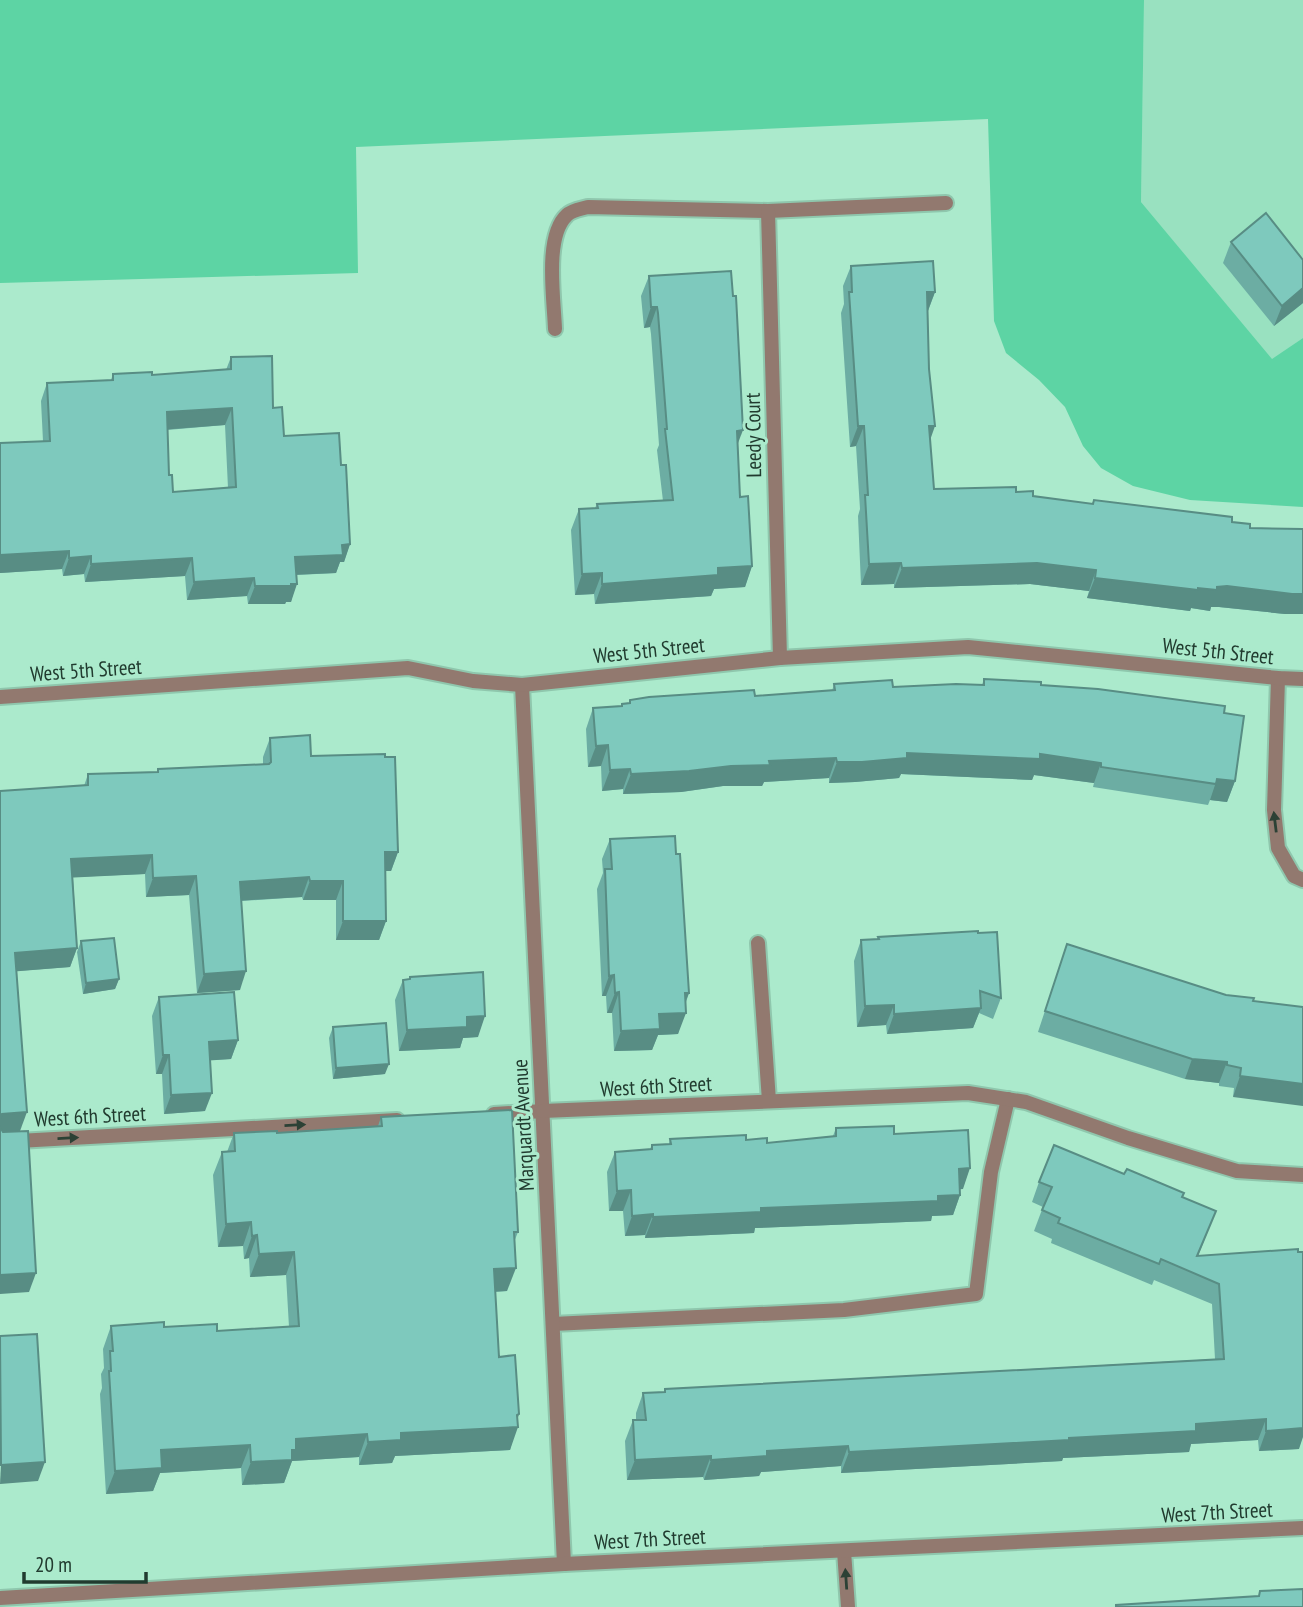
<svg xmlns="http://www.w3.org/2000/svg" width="1303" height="1607" font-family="'PT Sans Narrow',sans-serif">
	<rect width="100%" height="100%" fill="#abeacc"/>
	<polygon fill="#99e1c0" points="1144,0 1303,0 1303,338 1272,360 1141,202"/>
	<polygon fill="#5dd4a4" points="0,0 1144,0 1141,202 1272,359 1303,338 1303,507 1190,500 1133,486 1101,468 1083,446 1065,407 1039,380 1006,353 994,321 988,119 356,147 358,273 0,283"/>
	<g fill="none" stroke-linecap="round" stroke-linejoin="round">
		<defs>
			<g id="service">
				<path d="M555,329C554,299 544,236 567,215C572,210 581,209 588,207L768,211L946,203"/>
				<polyline points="1278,678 1274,810 1278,848 1294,876 1303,880"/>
				<polyline points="758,943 769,1101"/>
				<polyline points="494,1114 543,1111"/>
				<polyline points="0,1142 397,1120"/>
				<polyline points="553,1324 844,1310 976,1294 991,1172 1008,1099"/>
				<polyline points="844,1551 848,1607"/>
			</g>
			<g id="minor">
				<polyline points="768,211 780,658"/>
				<polyline points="522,685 564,1564"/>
				<polyline points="0,697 408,668 473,681 522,685 780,658 968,647 1278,678 1303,679"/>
				<polyline points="543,1111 968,1093 1026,1102 1128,1138 1237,1171 1303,1175"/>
			</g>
			<polyline id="tertiary" points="0,1598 564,1564 1303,1528"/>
		</defs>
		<use href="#service" stroke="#8fc7ad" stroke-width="18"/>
		<use href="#minor" stroke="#8fc7ad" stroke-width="18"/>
		<use href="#tertiary" stroke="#8fc7ad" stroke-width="18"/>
		<use href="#service" stroke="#92796f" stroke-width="14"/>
		<use href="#minor" stroke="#92796f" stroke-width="14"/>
		<use href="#tertiary" stroke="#92796f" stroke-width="14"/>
	</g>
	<g fill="#6cada3" fill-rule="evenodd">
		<polygon points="1231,242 1303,260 1303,303 1274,326 1223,263"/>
		<polygon points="851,266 935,292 928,311 930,439 934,489 1016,492 1033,496 1092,504 1094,500 1232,522 1250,528 1285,614 1219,607 1211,607 1210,611 1191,608 1190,611 1087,598 1089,591 1030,584 894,588 894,584 861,585 858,516 860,509 856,446 850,447 841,313 844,304 843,286"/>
		<polygon points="649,276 738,445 740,497 752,566 745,587 714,589 711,596 595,604 594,594 575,595 571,530 579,509 595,508 597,504 663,501 657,450 659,445 651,334 650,327 644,328 641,296"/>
		<path d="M231,357L273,408L284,436L341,465L350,544L344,562H340L336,573L297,575L291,602H286L285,604H248L247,596L187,600L185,576L85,582L84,574L63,576L62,569L0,573V443L43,441L41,401L47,383L111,380L113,374L152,375L226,370ZM225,425L228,488L173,492L169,475L167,430Z"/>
		<polygon points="984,679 1041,685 1224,713 1235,781 1227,802 1210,800 1208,805 1093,787 1094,783 1034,775 1032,780 901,774 899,778 855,782 829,783 829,778 764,782 762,786 723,786 681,792 623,794 623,789 602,791 601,766 588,767 586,729 593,708 621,706 622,704 629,703 630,700 755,696 832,691 834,684 893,687 982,685"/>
		<polygon points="270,738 311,756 398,852 391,871 385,871 386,921 379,940 336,940 336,900 303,900 302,897 242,901 240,990 197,993 189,895 146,897 145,874 73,877 77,948 70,967 17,971 20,1131 29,1292 0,791 84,786 88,774 157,772 158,769 263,764 263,757"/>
		<polygon points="610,839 676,854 689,993 686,1002 678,1034 658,1035 652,1050 614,1051 612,1013 607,1013 606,996 602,996 597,889 603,873 602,859"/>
		<polygon points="978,933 1001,998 993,1019 979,1013 973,1028 887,1034 886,1025 857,1027 854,961 861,940 877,939 878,937"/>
		<polygon points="81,941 119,979 115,989 83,994 77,952"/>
		<polygon points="1067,944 1226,995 1253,1001 1303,1007 1233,1097 1234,1088 1219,1086 1219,1083 1185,1079 1038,1032"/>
		<polygon points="410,977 478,1037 463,1038 460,1048 399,1051 395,1000 403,980 409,979"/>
		<polygon points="159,997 238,1040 231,1059 210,1060 205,1111 164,1114 162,1074 156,1074 152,1016"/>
		<polygon points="333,1027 385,1074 333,1079 329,1038"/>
		<polygon points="381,1117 518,1232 514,1242 507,1291 495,1292 499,1357 518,1419 510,1450 395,1456 392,1463 359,1465 359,1457 292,1461 284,1483 242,1485 241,1468 160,1473 153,1491 106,1494 100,1394 102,1388 101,1374 104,1368 103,1349 111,1326 164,1327 217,1331 289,1327 286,1275 250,1277 249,1258 244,1259 243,1246 218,1247 213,1175 222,1152 227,1152 234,1133 277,1133 378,1126"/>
		<polygon points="836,1128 894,1134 963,1189 960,1189 960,1195 953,1215 932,1216 931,1221 755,1228 754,1233 645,1238 645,1235 625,1236 623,1211 609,1211 607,1172 615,1152 650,1149 652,1145 669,1144 670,1139 746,1140 767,1143 833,1136"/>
		<polygon points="1039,1182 1182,1197 1208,1231 1198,1256 1298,1249 1299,1449 1259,1451 1258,1440 1191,1444 1189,1452 1063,1458 1062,1461 841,1473 841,1466 761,1472 759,1476 704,1480 703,1477 627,1480 625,1441 633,1420 636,1420 636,1413 643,1393 664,1392 665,1389 1215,1359 1212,1304 1154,1280 1152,1285 1051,1243 1052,1239 1034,1231 1043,1207 1032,1202"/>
	</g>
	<g fill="#588d84">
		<polygon points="1303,288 1303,303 1274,326 1282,306"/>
		<polygon points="927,292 935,292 927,313"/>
		<polygon points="651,307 657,307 650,327 644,328"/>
		<polygon points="232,408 225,425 160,430 167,412"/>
		<polygon points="858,426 864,426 856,446 850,447"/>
		<polygon points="929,426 935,426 928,446"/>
		<polygon points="743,430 735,451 737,431"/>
		<polygon points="350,544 344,562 340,562 336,573 289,575 295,557 342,545"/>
		<polygon points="69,551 62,569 0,573 0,555"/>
		<polygon points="91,556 84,574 63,576 69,558"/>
		<polygon points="192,558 185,576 85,582 91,564"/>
		<polygon points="901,563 894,584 861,585 869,564"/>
		<polygon points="1037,563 1096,570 1089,591 1030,584 894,588 902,568"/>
		<polygon points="752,566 745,587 714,589 711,596 595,604 602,584 718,568"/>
		<polygon points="602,573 594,594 575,595 582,574"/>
		<polygon points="254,578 247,596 187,600 194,582"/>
		<polygon points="1095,578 1198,588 1227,586 1303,594 1303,614 1285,614 1219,607 1211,607 1210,611 1191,608 1190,611 1087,598"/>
		<polygon points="297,584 291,602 286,602 285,604 248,604 255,586"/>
		<polygon points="608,745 601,766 588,767 596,746"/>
		<polygon points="907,753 1040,754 1101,763 1094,783 1034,775 1032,780 901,774 899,778 855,782 829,783 837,762"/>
		<polygon points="836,758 829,778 764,782 762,786 723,786 681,792 623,794 631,774 769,761"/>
		<polygon points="630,769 623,789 602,791 610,770"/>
		<polygon points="1217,779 1235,781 1227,802 1210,800"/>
		<polygon points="385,852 398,852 391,871 378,871"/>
		<polygon points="152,855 145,874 64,878 71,859"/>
		<polygon points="196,876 189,895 146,897 153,878"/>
		<polygon points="309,877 302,897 233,901 240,882"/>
		<polygon points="310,881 343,881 336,900 303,900"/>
		<polygon points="343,921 386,921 379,940 336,940"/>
		<polygon points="77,948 70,967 8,972 15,953"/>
		<polygon points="246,971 240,990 197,993 204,974"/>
		<polygon points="614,975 606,996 602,996 609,976"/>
		<polygon points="119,979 115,989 83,994 86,983"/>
		<polygon points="619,992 612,1013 607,1013 615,993"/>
		<polygon points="685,993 689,993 681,1013 686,1013 678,1034 658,1035 652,1050 614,1051 621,1031 659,1014"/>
		<polygon points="894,1005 886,1025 857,1027 865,1006"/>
		<polygon points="981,1008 973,1028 887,1034 894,1014"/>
		<polygon points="485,1016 478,1037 463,1038 460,1048 399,1051 407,1030 467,1017"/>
		<polygon points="238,1040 231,1059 202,1061 209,1042"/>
		<polygon points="163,1055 169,1055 162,1074 156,1074"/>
		<polygon points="1192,1059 1227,1062 1219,1083 1185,1079"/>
		<polygon points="389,1064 385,1074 333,1079 336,1068"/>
		<polygon points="1240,1076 1303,1084 1303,1106 1233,1097"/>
		<polygon points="212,1093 205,1111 164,1114 171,1095"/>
		<polygon points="27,1112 20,1131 0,1133 0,1119 2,1114"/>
		<polygon points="970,1168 963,1189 951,1190 959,1169"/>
		<polygon points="631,1190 623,1211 609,1211 617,1191"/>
		<polygon points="960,1195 953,1215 932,1216 931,1221 755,1228 754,1233 645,1238 653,1217 761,1208"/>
		<polygon points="653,1214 645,1235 625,1236 632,1216"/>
		<polygon points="251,1222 243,1246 218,1247 226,1224"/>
		<polygon points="257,1235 249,1258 244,1259 252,1236"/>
		<polygon points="294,1252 286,1275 250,1277 259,1254"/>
		<polygon points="516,1268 507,1291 486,1292 494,1269"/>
		<polygon points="36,1273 29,1292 0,1294 0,1275"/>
		<polygon points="519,1414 515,1427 518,1427 510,1450 395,1456 392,1463 359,1465 368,1442 401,1433"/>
		<polygon points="1266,1419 1258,1440 1191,1444 1189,1452 1063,1458 1062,1461 841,1473 849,1452 1069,1438 1196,1424"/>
		<polygon points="1303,1428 1303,1437 1299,1449 1259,1451 1266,1431"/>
		<polygon points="367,1434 359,1457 292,1461 284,1483 242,1485 251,1462 296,1439"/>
		<polygon points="250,1445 241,1468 160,1473 153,1491 106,1494 115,1471 161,1450"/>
		<polygon points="848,1446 841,1466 761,1472 759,1476 704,1480 711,1460 767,1451"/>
		<polygon points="711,1456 703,1477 627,1480 635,1460"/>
		<polygon points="45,1462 38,1481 0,1484 1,1465"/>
	</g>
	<g fill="#7ec9bd" stroke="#588d84" stroke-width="2" fill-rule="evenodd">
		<polygon points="1266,213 1303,260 1303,288 1282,306 1231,242"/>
		<polygon points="933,261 935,292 927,292 929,369 935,426 929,426 934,489 1016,487 1016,492 1033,491 1033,496 1093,504 1094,500 1232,517 1232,522 1250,524 1250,528 1303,529 1303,594 1292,594 1227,586 1217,587 1217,590 1198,588 1198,590 1095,578 1096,570 1037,563 902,568 901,563 869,564 865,495 868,495 864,426 858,426 849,292 852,292 851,266"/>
		<polygon points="731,271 733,296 736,296 743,430 737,431 740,497 748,496 752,566 718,568 718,575 602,584 602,573 582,574 579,509 598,508 597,504 673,500 665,429 667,429 658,313 657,307 651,307 649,276"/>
		<path d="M272,356L273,408L282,407L284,436L339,433L341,465H346L350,544L342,545L343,555L295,557L297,584H291V586H255L254,578L194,582L192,558L91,564V556L69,558V551L0,555V443L50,441L47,383L113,380V374L152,372V375L231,369V357ZM232,408L236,487L173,492L172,475H169L167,412Z"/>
		<polygon points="984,679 1041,682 1041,685 1098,689 1225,706 1224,713 1244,716 1235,781 1217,779 1216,784 1101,767 1101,763 1040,754 1040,759 907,753 907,758 862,762 837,762 836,758 769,761 770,765 731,766 689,771 631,774 630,769 610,770 608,745 596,746 593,708 622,706 622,704 630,703 630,700 649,697 754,690 755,696 835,690 834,684 892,680 893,687 956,684 984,685"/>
		<polygon points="310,735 311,756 385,754 385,757 395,757 398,852 385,852 386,921 343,921 343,881 310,881 309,877 240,882 246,971 204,974 196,876 153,878 152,855 71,859 77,948 15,953 27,1112 2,1114 0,1119 0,791 88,785 88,774 158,772 158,769 269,764 271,762 270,738"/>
		<polygon points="675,836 676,854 680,854 689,993 685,993 686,1013 659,1014 660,1029 621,1031 619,992 615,993 614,975 609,976 605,869 612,869 610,839"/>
		<polygon points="978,931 978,933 997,932 1001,998 980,991 981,1008 894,1014 894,1005 865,1006 861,940 879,939 878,937"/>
		<polygon points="114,938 119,979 86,983 81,941"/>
		<polygon points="1067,944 1226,995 1254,998 1253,1001 1303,1007 1303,1084 1240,1076 1241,1068 1227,1065 1227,1062 1192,1059 1045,1011"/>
		<polygon points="483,972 485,1016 467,1017 467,1027 407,1030 403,980 410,979 410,977"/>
		<polygon points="234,992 238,1040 209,1042 212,1093 171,1095 169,1055 163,1055 159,997"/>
		<polygon points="386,1023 389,1064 336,1068 333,1027"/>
		<polygon points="512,1110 518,1232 514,1232 516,1268 494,1269 499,1357 515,1355 519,1414 517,1415 518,1427 401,1433 401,1440 368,1442 367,1434 296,1439 296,1450 292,1450 292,1460 251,1462 250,1445 161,1450 162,1468 115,1471 109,1371 111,1371 110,1351 113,1351 111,1326 164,1322 164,1327 217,1324 217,1331 299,1326 294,1252 259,1254 257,1235 252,1236 251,1222 226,1224 222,1152 235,1151 234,1133 277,1131 277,1133 382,1126 381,1117"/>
		<polygon points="894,1126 894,1134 968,1130 970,1168 959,1169 960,1195 938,1196 938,1201 761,1208 761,1212 653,1217 653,1214 632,1216 631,1190 617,1191 615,1152 652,1149 652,1145 671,1144 670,1139 746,1135 746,1140 767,1138 767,1143 836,1136 836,1128"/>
		<polygon points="0,1127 3,1132 28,1131 36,1273 0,1275"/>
		<polygon points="1054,1145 1124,1174 1127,1169 1184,1193 1182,1197 1216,1211 1197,1256 1298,1249 1298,1252 1303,1252 1303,1428 1266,1431 1266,1419 1196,1424 1196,1431 1069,1438 1069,1440 849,1452 848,1446 767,1451 767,1456 711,1460 711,1456 635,1460 633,1420 646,1420 643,1393 665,1392 665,1389 1224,1359 1219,1284 1161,1259 1159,1264 1058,1223 1060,1218 1042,1210 1052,1187 1039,1182"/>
		<polygon points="37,1334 45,1462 1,1465 0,1336"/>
		<polygon points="1303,1589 1303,1607 1116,1607 1116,1605 1259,1596 1260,1591"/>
	</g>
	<defs><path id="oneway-solid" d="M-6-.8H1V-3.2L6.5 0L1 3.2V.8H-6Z" transform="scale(1.75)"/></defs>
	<g fill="#2c4135">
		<use href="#oneway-solid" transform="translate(1275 822) rotate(-97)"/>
		<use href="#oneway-solid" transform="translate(295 1125) rotate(-3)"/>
		<use href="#oneway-solid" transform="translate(68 1138) rotate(-3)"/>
		<use href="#oneway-solid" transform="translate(846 1579) rotate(-94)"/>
	</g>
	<g text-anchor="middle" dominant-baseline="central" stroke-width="6" stroke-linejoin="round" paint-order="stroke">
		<g font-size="21" fill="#213b2f" stroke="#abeacc">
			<text transform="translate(753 435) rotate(-91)">Leedy Court</text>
			<text transform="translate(649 650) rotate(-6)">West 5th Street</text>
			<text transform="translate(1218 651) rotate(6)">West 5th Street</text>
			<text transform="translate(86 670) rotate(-4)">West 5th Street</text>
			<text transform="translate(656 1086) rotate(-3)">West 6th Street</text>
			<text transform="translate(90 1116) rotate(-3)">West 6th Street</text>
			<text transform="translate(523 1125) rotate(-93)">Marquardt Avenue</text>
			<text transform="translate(1217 1512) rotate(-3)">West 7th Street</text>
			<text transform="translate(650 1539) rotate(-3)">West 7th Street</text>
		</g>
	</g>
	<path d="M24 1572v10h122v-10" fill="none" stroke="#213b2f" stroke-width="3.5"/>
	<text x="35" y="1572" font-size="21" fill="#213b2f" stroke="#abeacc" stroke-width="5" paint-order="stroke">20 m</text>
</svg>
